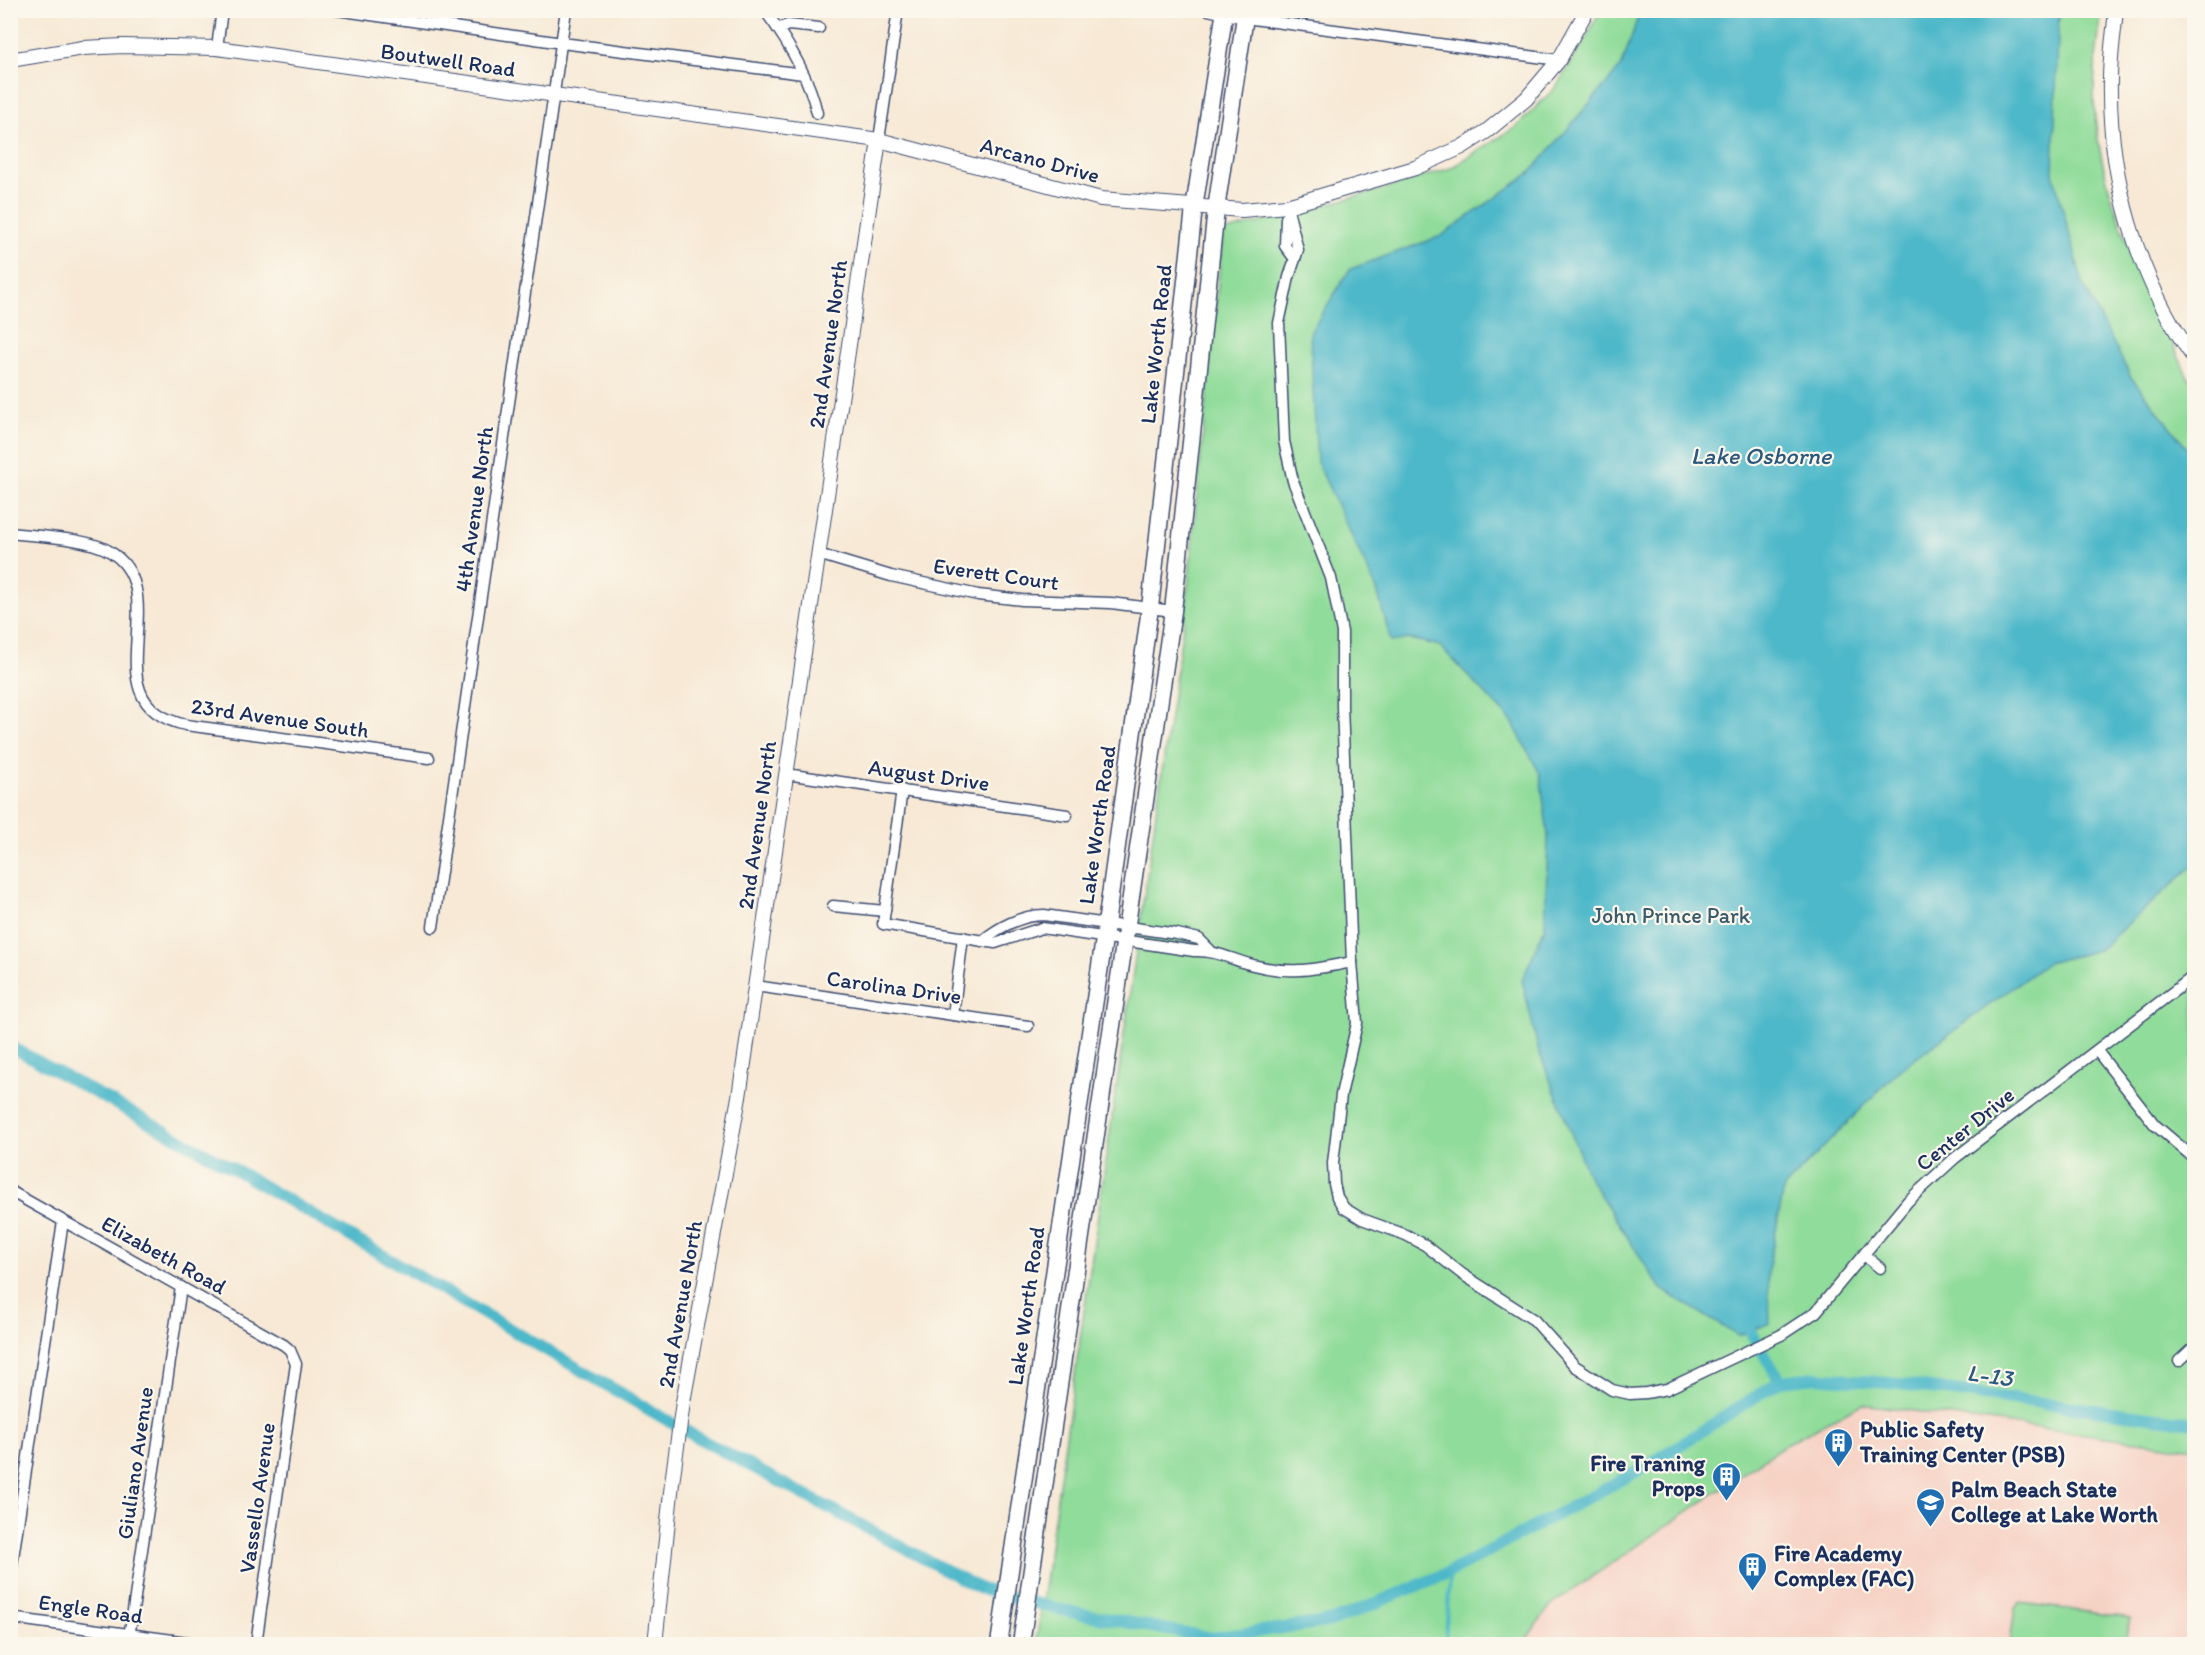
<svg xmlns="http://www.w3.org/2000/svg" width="2205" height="1655" font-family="Itim,sans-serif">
	<rect width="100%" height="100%" fill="#fbf7ec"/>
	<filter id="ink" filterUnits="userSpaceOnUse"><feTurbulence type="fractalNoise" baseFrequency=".0167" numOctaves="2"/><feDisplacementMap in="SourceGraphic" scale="12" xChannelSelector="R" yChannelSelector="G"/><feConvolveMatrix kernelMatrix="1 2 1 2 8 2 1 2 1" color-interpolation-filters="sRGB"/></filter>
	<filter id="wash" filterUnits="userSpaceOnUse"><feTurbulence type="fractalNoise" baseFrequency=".008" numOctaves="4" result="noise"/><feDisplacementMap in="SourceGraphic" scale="24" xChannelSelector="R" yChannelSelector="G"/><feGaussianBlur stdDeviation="1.35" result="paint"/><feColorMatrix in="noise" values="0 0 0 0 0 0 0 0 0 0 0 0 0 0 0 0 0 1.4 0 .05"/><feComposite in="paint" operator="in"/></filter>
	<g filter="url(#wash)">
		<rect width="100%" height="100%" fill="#f7e9d5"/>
		<polygon fill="#f6d2c4" points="1862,1404 2194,1449 2194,1644 1524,1644 1526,1638 1551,1605 1789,1442"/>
		<g fill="#90dc9a" stroke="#56867c" stroke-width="1.5">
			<path d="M1600,11H2102C2097,46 2091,89 2096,125C2107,215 2151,296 2188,377L2194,384V1449L1862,1404L1789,1442L1551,1605L1527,1638L1524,1644H1036L1186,605L1223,232L1380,190L1451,168L1516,127L1555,88L1580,49Z"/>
			<polygon points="2021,1603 2130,1618 2124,1644 2010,1644 2015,1608"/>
		</g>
		<polygon fill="#4db8c9" stroke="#347494" stroke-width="1.5" points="1640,11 2059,11 2053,173 2083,284 2131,377 2194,457 2194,865 2099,950 2047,963 1897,1072 1784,1188 1768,1271 1770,1323 1738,1336 1661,1289 1589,1178 1539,1052 1522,980 1545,927 1548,836 1540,774 1512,722 1440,646 1409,639 1391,642 1377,590 1317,462 1310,333 1350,269 1441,236 1530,173 1622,65"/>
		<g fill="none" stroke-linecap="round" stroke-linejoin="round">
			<polyline stroke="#4db8c9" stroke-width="3" points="1445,1644 1450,1572"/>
			<g stroke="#4db8c9" stroke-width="12">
				<polyline points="10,1046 234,1169 698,1438 981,1589 1061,1610 1212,1638 1333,1621 1450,1572 1647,1466 1780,1381 1816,1377 1900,1384 2194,1423"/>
				<polyline points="1750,1331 1780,1381"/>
			</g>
		</g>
	</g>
	<g filter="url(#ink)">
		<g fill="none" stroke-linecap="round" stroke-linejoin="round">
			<defs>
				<g id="minor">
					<polyline points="337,10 562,43 803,74"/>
					<path d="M755,10L766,12C788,42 809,76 817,113"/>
					<polyline points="1208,10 1245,18 1559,60"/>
					<polyline points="778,29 788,25 819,28"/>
					<polyline points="217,48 222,10"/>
					<polyline points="879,140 898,10"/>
					<polyline points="1287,206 1298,250 1289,277 1279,323 1284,441 1293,481 1331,578 1342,632 1342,706 1352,962 1357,1023 1341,1095 1333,1163 1334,1184 1337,1197 1344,1208 1362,1219 1406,1235 1425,1245 1462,1274 1534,1320 1575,1366 1612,1390 1630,1394 1646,1393 1667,1389 1781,1335 1816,1312 1908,1201 1955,1158 2194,976"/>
					<polyline points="1286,218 1285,246 1295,259"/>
					<path d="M10,533C37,536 88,538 109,551C179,592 86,703 186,725L429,758"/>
					<polyline points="818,554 891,576 978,595 1022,600 1111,603 1173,611"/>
					<polyline points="786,774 1067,815"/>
					<path d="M902,790L883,924L995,943L1042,928L1194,951C1217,950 1232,960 1253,965C1291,975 1315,969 1352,962"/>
					<polyline points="833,906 885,911"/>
					<polyline points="433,927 566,10"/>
					<path d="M982,941C999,927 1022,915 1044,915L1177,934L1199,939L1210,950"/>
					<polyline points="755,986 1028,1026"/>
					<polyline points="953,1015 963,937"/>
					<polyline points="2097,1051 2155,1125 2194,1158"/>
					<polyline points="10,1191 284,1345 290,1350 296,1364 256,1644"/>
					<polyline points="1864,1255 1880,1268"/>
					<polyline points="2179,1361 2194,1347"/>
					<polyline points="10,1578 63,1221"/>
					<polyline points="10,1618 202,1644"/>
					<polyline points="128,1644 181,1287"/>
				</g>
				<g id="tertiary">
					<path d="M2116,10C2114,33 2110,56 2110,79C2108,177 2137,278 2194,358"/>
					<polyline points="10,60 83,48 123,46 217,48 879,140 1101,199 1242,210 1287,206 1415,168 1462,147 1487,131 1526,99 1559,60 1587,10"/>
					<polyline points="655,1644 672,1483 683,1402 739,1097 879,140"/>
				</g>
				<g id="primary">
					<polyline points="999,1644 1104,939 1150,608 1194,208 1225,10"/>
					<polyline points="1021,1644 1173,611 1216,209 1246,10"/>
				</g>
			</defs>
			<use href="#minor" stroke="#3c4b70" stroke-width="13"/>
			<use href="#tertiary" stroke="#3c4b70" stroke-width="16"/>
			<use href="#primary" stroke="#3c4b70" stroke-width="19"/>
			<use href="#minor" stroke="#fff" stroke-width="10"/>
			<use href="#tertiary" stroke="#fff" stroke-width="14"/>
			<use href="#primary" stroke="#fff" stroke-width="16"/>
		</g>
	</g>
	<defs>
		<symbol id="building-pin" viewBox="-11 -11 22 30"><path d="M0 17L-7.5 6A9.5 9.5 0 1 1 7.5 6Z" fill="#1f6fb2" stroke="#fbf7ec"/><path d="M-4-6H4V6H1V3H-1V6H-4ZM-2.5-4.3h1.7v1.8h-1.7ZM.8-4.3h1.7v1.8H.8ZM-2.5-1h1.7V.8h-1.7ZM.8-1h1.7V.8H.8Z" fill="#fff"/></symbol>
		<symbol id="university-pin" viewBox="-11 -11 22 30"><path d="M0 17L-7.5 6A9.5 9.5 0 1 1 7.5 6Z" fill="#1f6fb2" stroke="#fbf7ec"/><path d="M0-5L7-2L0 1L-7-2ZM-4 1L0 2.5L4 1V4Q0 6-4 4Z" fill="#fff"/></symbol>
	</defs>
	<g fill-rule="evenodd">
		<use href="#building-pin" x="1822" y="1426" width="33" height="45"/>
		<use href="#building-pin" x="1710" y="1460" width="33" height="45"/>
		<use href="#university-pin" x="1914" y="1486" width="33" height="45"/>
		<use href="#building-pin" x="1736" y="1550" width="33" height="45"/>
	</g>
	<g text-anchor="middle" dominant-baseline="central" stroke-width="4.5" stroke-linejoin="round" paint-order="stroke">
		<g font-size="22" fill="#1b2f5e" stroke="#fbf7ec">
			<text transform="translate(448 60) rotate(8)">Boutwell Road</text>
			<text transform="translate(1040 160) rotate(15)">Arcano Drive</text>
			<text transform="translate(828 344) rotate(-82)">2nd Avenue North</text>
			<text transform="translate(1156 344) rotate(-84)">Lake Worth Road</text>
			<text transform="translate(474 509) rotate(-82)">4th Avenue North</text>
			<text transform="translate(996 574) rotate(8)">Everett Court</text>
			<text transform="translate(280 718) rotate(8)">23rd Avenue South</text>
			<text transform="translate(929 775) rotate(8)">August Drive</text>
			<text transform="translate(757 825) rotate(-82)">2nd Avenue North</text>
			<text transform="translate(1097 825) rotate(-82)">Lake Worth Road</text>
			<text transform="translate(894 987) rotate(8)">Carolina Drive</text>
			<text transform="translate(1965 1129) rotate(-39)">Center Drive</text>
			<text transform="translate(164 1255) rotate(29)">Elizabeth Road</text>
			<text transform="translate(680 1304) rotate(-80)">2nd Avenue North</text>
			<text transform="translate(1026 1306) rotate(-82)">Lake Worth Road</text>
			<text transform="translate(135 1463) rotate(-82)">Giuliano Avenue</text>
			<text transform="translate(257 1498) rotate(-82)">Vassello Avenue</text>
			<text transform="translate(91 1609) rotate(8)">Engle Road</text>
		</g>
		<g font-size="22" fill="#385a6d" stroke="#fbf7ec">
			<text x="1671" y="915">John Prince Park</text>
		</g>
		<g font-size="22" font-weight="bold" fill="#1b2f5e" stroke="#fbf7ec" text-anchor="start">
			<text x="1860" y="1429">Public Safety<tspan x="1860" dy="25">Training Center (PSB)</tspan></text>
			<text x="1705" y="1463" text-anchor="end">Fire Traning<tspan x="1705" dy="25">Props</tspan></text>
			<text x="1951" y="1489">Palm Beach State<tspan x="1951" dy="25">College at Lake Worth</tspan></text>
			<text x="1774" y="1553">Fire Academy<tspan x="1774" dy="25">Complex (FAC)</tspan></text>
		</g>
		<g font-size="24" font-style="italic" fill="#2a587e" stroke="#fbf7ec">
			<text x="1761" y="455">Lake Osborne</text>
			<text transform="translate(1990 1375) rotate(8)">L-13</text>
		</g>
	</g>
	<rect width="2205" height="1655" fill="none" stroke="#fbf7ec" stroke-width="36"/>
</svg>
